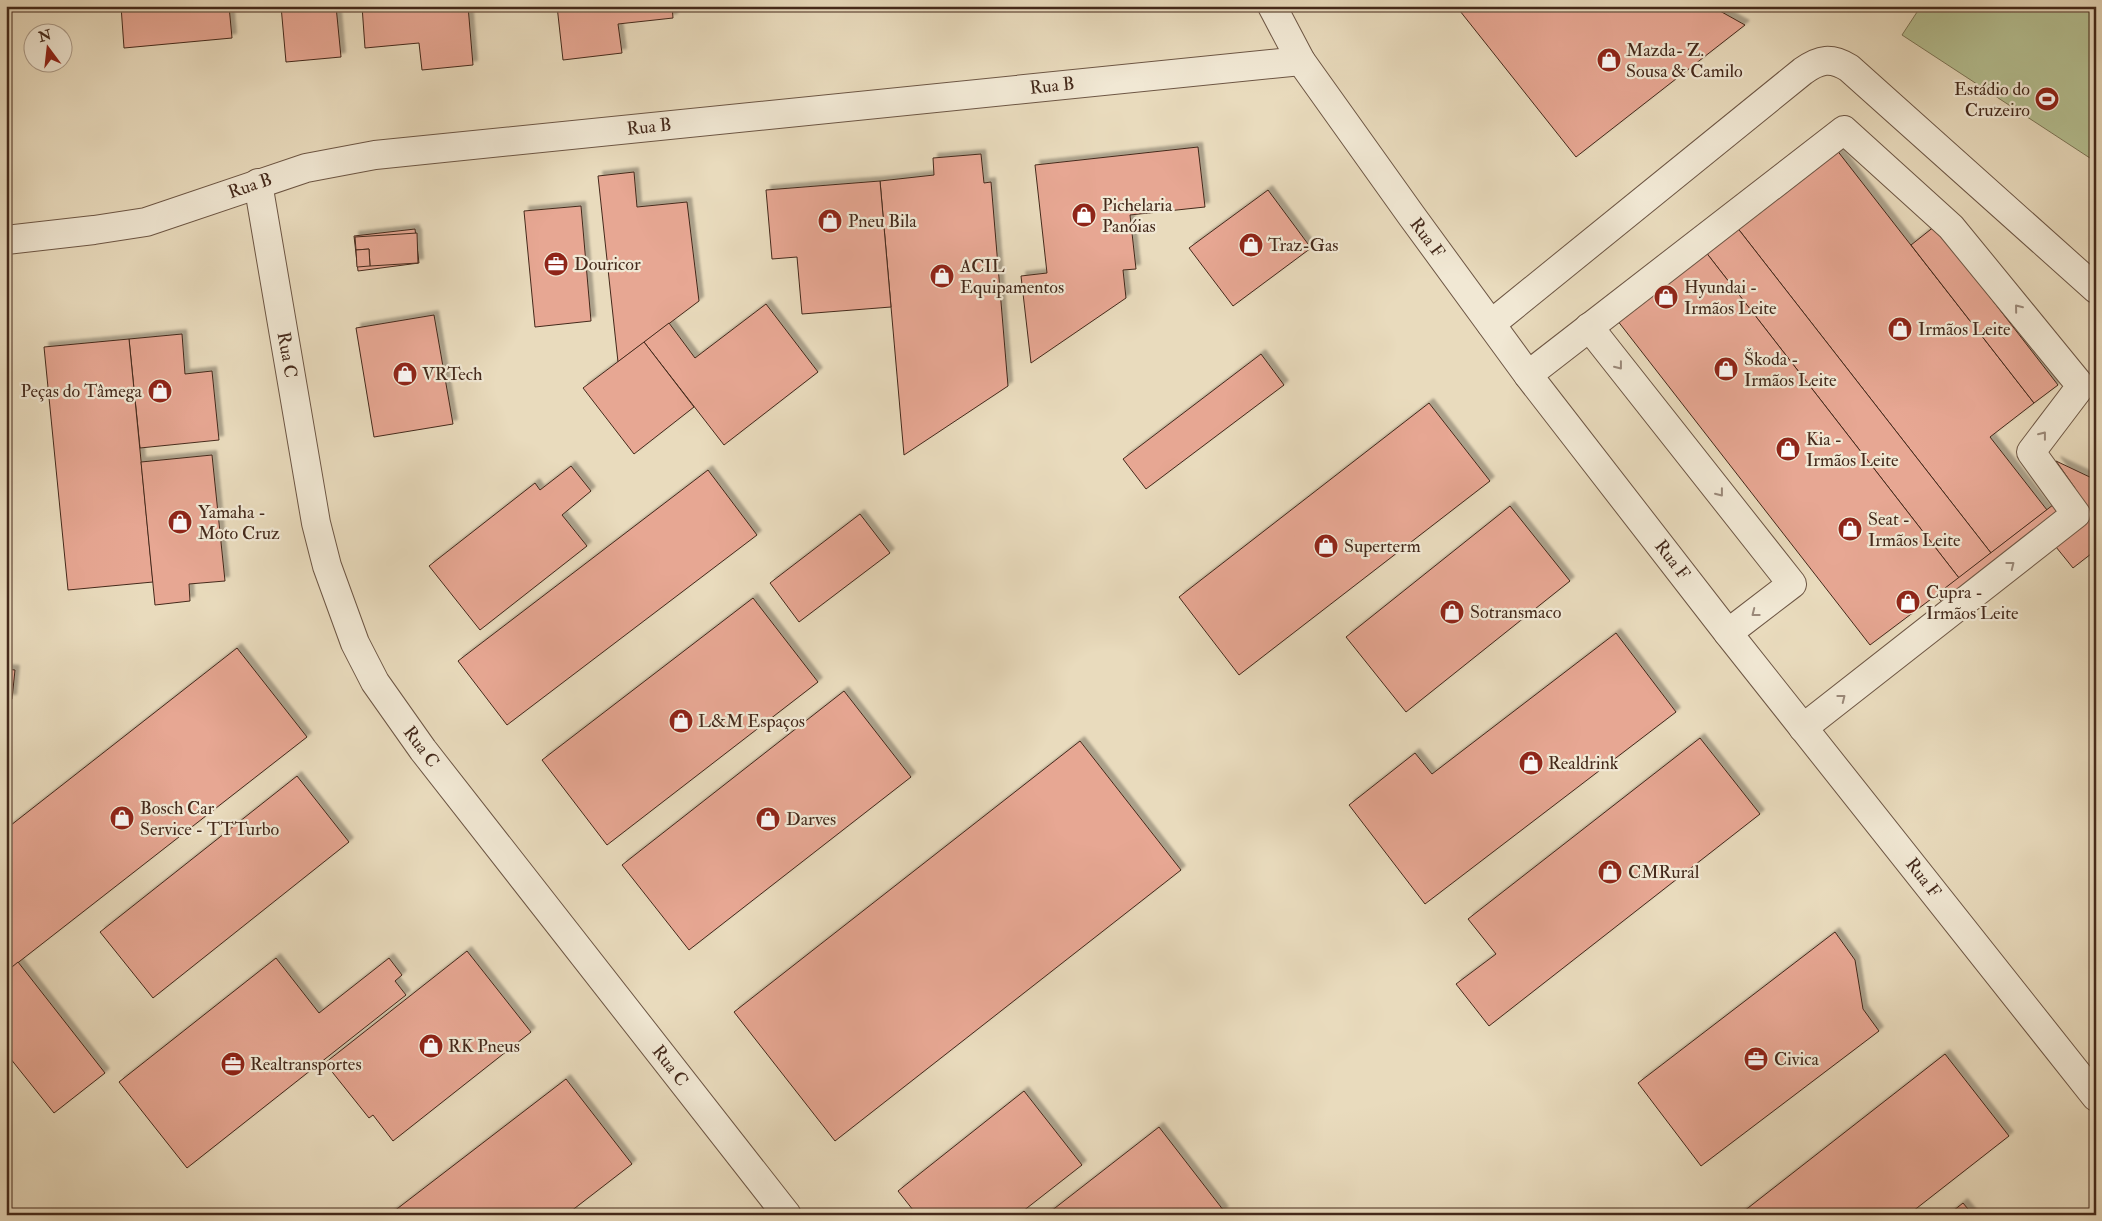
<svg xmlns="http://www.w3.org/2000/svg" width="2102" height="1221" font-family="'IM FELL Double Pica',serif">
	<defs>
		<filter id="shadow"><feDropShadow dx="4.5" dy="-4.5" stdDeviation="1" flood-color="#0004"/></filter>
	</defs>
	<rect width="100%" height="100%" fill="#e9dbbd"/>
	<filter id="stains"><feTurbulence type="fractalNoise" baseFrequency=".004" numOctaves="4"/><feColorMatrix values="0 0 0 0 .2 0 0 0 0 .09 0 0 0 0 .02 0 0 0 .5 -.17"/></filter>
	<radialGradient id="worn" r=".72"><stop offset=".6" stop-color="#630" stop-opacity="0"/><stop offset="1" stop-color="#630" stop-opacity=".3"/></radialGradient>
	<polygon fill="#b5c092" stroke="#7c7456" points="1921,6 2096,6 2096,162 1902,35"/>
	<g fill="#e7a793" stroke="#44291b" filter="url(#shadow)">
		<polygon points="121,6 229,6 232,38 124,48"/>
		<polygon points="281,6 336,6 341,57 286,62"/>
		<polygon points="362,6 468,6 473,65 422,70 419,43 365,48"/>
		<polygon points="557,6 672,6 673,18 618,24 622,53 563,60"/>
		<polygon points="1456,6 1711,6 1745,25 1576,157"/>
		<polygon points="1198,147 1205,207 1130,215 1136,269 1123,270 1126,298 1031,363 1021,276 1047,273 1035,165"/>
		<polygon points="1836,149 2034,403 1990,437 2047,510 1991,553 1736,226"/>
		<polygon points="981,154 984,183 991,182 1008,386 904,455 880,181 934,175 933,158"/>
		<polygon points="634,172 637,207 687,202 699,301 618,362 598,176"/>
		<polygon points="880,181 891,307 802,314 797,257 772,259 766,190"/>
		<polygon points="1268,190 1311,248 1233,306 1189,248"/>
		<polygon points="581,206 591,321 535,327 524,211"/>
		<polygon points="1736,226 1991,553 1959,578 1705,251"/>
		<polygon points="1935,226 2058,385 2034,403 1911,245"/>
		<polygon points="415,229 419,263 358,271 354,236"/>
		<polygon points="417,233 418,263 370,266 369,249 356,250 355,237"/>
		<polygon points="369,249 370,266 357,267 356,250"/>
		<polygon points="1705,251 1959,578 1870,645 1617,320"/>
		<polygon points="766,304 818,372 724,445 644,342 669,323 695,358"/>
		<polygon points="434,315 453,424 374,437 356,328"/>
		<polygon points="182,334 185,374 212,371 219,440 140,448 129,339"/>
		<polygon points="129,339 153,582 68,590 44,347"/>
		<polygon points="644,342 694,407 634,454 583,388"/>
		<polygon points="1261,354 1284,385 1146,489 1123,459"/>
		<polygon points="1429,403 1490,481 1239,675 1179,597"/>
		<polygon points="212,455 225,581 189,584 190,601 155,605 141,462"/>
		<polygon points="2056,461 2096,480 2096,550 2073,568 2056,547 1959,622 1936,595 2075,488"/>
		<polygon points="571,466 591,491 562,515 587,546 480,630 429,566 535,483 540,490"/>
		<polygon points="708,470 757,535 507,725 458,661"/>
		<polygon points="1510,506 1570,581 1406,712 1346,637"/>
		<polygon points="860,514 890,553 799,622 770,583"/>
		<polygon points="753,598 818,682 607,845 542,760"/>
		<polygon points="1616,633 1676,712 1425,904 1349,805 1415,753 1432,774"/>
		<polygon points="237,648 307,737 6,972 6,829"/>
		<polygon points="6,669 15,670 12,699 6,699"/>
		<polygon points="844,691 911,777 689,950 622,865"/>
		<polygon points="1700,738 1760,814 1489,1026 1456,984 1496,954 1468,919"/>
		<polygon points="1080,741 1181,870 835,1141 734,1012"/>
		<polygon points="297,776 349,842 153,998 100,932"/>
		<polygon points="1835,932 1855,960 1863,1009 1879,1031 1701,1166 1638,1083"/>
		<polygon points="467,951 531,1032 393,1141 373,1115 369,1118 325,1063"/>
		<polygon points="276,958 319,1013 389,958 402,975 395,981 406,995 187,1168 119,1082"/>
		<polygon points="18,962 105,1073 54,1113 6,1053 6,972"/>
		<polygon points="1945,1054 2009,1136 1908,1215 1739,1215"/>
		<polygon points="566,1079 632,1164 566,1215 389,1215"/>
		<polygon points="1024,1091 1082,1165 1018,1215 917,1215 898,1191"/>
		<polygon points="1159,1127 1224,1211 1219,1215 1046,1215"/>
		<polygon points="1963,1203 1973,1215 1948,1215"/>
	</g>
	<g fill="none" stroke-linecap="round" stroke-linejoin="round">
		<defs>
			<g id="minor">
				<polyline points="1272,6 1301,61 1411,215 1528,375 1728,633 2096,1097"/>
				<polyline points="258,183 316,523 327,566 355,643 375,682 423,750 787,1215"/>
				<polyline points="6,240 94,230 146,222 306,168 375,155 1301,61"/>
				<path d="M1491,324L1803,71C1820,59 1831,57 1849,68L2096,289"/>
				<polyline points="1589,327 1792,584 1728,633"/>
				<polyline points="1528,375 1844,130 1951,227 2081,386 2031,452 2076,514 1803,728"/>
			</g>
		</defs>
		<use href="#minor" stroke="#6d5644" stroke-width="30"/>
		<use href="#minor" stroke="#f1e8d4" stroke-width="28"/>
	</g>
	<defs><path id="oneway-chevron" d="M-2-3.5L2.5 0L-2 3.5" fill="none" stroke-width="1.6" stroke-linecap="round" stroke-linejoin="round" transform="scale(1.25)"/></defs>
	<g stroke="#9a8878">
		<use href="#oneway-chevron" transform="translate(2018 308) rotate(-129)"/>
		<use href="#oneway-chevron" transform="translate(1619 366) rotate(52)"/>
		<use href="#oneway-chevron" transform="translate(2043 435) rotate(-52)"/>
		<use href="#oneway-chevron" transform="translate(1720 493) rotate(52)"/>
		<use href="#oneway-chevron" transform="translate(2011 565) rotate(-38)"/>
		<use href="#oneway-chevron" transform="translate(1755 613) rotate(142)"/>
		<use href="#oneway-chevron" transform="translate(1842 698) rotate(-38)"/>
	</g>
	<defs>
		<symbol id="shop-disc" viewBox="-11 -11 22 22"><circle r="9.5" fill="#8f2418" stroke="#f1e8d4"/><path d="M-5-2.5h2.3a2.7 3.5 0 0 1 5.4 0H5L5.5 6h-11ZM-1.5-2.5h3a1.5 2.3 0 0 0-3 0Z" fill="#fff"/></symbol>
		<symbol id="stadium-disc" viewBox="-11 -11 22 22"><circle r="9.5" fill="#8f2418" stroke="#f1e8d4"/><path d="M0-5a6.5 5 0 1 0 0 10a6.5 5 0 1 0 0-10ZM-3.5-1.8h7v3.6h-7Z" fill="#fff"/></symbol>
		<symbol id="office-disc" viewBox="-11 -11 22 22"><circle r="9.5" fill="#8f2418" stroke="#f1e8d4"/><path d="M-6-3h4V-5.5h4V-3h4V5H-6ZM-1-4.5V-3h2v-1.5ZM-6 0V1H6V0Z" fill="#fff"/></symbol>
	</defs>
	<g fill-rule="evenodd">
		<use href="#shop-disc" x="1595" y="46" width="28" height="28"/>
		<use href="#stadium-disc" x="2033" y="85" width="28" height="28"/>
		<use href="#shop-disc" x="1070" y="201" width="28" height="28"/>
		<use href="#shop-disc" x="816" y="207" width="28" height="28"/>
		<use href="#shop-disc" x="1237" y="231" width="28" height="28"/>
		<use href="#office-disc" x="542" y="250" width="28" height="28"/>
		<use href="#shop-disc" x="928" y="262" width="28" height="28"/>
		<use href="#shop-disc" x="1652" y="283" width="28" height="28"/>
		<use href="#shop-disc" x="1886" y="315" width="28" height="28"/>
		<use href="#shop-disc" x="1712" y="355" width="28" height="28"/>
		<use href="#shop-disc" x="391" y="360" width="28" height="28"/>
		<use href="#shop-disc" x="146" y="377" width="28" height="28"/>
		<use href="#shop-disc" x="1774" y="435" width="28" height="28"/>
		<use href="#shop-disc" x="166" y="508" width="28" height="28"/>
		<use href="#shop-disc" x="1836" y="515" width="28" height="28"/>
		<use href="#shop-disc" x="1312" y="532" width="28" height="28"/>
		<use href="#shop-disc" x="1894" y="588" width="28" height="28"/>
		<use href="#shop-disc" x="1438" y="598" width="28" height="28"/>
		<use href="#shop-disc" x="667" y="707" width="28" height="28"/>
		<use href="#shop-disc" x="1517" y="749" width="28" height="28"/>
		<use href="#shop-disc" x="108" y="804" width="28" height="28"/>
		<use href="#shop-disc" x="754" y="805" width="28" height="28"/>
		<use href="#shop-disc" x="1596" y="858" width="28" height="28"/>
		<use href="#shop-disc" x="417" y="1032" width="28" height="28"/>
		<use href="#office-disc" x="1742" y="1045" width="28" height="28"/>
		<use href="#office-disc" x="219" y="1050" width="28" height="28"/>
	</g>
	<g text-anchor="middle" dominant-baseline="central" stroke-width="4.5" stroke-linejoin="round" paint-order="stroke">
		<g font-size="18" fill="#44291b" stroke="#f1e8d4" text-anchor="start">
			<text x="1626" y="50">Mazda- Z.<tspan x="1626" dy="21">Sousa &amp; Camilo</tspan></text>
			<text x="2030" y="89" text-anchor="end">Estádio do<tspan x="2030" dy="21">Cruzeiro</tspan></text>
			<text x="1102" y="205">Pichelaria<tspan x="1102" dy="21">Panóias</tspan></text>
			<text x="848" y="221">Pneu Bila</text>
			<text x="1268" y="245">Traz-Gas</text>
			<text x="574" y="264">Douricor</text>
			<text x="960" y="266">ACIL<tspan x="960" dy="21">Equipamentos</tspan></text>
			<text x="1684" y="287">Hyundai -<tspan x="1684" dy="21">Irmãos Leite</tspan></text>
			<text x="1918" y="329">Irmãos Leite</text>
			<text x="1744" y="359">Škoda -<tspan x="1744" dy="21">Irmãos Leite</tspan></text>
			<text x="422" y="374">VRTech</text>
			<text x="142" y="391" text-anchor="end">Peças do Tâmega</text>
			<text x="1806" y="439">Kia -<tspan x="1806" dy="21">Irmãos Leite</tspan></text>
			<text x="198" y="512">Yamaha -<tspan x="198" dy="21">Moto Cruz</tspan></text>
			<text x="1868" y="519">Seat -<tspan x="1868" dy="21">Irmãos Leite</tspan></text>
			<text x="1344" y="546">Superterm</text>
			<text x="1926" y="592">Cupra -<tspan x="1926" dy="21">Irmãos Leite</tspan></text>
			<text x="1470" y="612">Sotransmaco</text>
			<text x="698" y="721">L&amp;M Espaços</text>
			<text x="1548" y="763">Realdrink</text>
			<text x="140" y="808">Bosch Car<tspan x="140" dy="21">Service - TTTurbo</tspan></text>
			<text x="786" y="819">Darves</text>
			<text x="1628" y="872">CMRural</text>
			<text x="448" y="1046">RK Pneus</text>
			<text x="1774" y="1059">Civica</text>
			<text x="250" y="1064">Realtransportes</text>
		</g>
		<g font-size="18" fill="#44291b" stroke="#f1e8d4">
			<text transform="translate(1052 86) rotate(-6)">Rua B</text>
			<text transform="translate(649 127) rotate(-6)">Rua B</text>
			<text transform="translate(250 186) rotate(-19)">Rua B</text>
			<text transform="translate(1427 238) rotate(53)">Rua F</text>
			<text transform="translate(287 355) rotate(80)">Rua C</text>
			<text transform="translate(1672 560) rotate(52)">Rua F</text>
			<text transform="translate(421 747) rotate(53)">Rua C</text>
			<text transform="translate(1923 878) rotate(52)">Rua F</text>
			<text transform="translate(670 1066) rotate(52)">Rua C</text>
		</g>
	</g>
	<rect width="2102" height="1221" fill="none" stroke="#e9dbbd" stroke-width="25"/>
	<rect x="8" y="8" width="2087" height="1206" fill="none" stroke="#44291b" stroke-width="2.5"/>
	<rect x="12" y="12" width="2077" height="1196" fill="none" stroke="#44291b"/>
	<g transform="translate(48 48) rotate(345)"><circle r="24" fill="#f1e8d4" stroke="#ac9c8a"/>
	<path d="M0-4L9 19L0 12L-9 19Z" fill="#8f2418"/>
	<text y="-8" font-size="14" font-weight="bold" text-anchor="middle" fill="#44291b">N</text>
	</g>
	<rect width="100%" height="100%" filter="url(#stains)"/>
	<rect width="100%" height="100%" fill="url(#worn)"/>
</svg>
